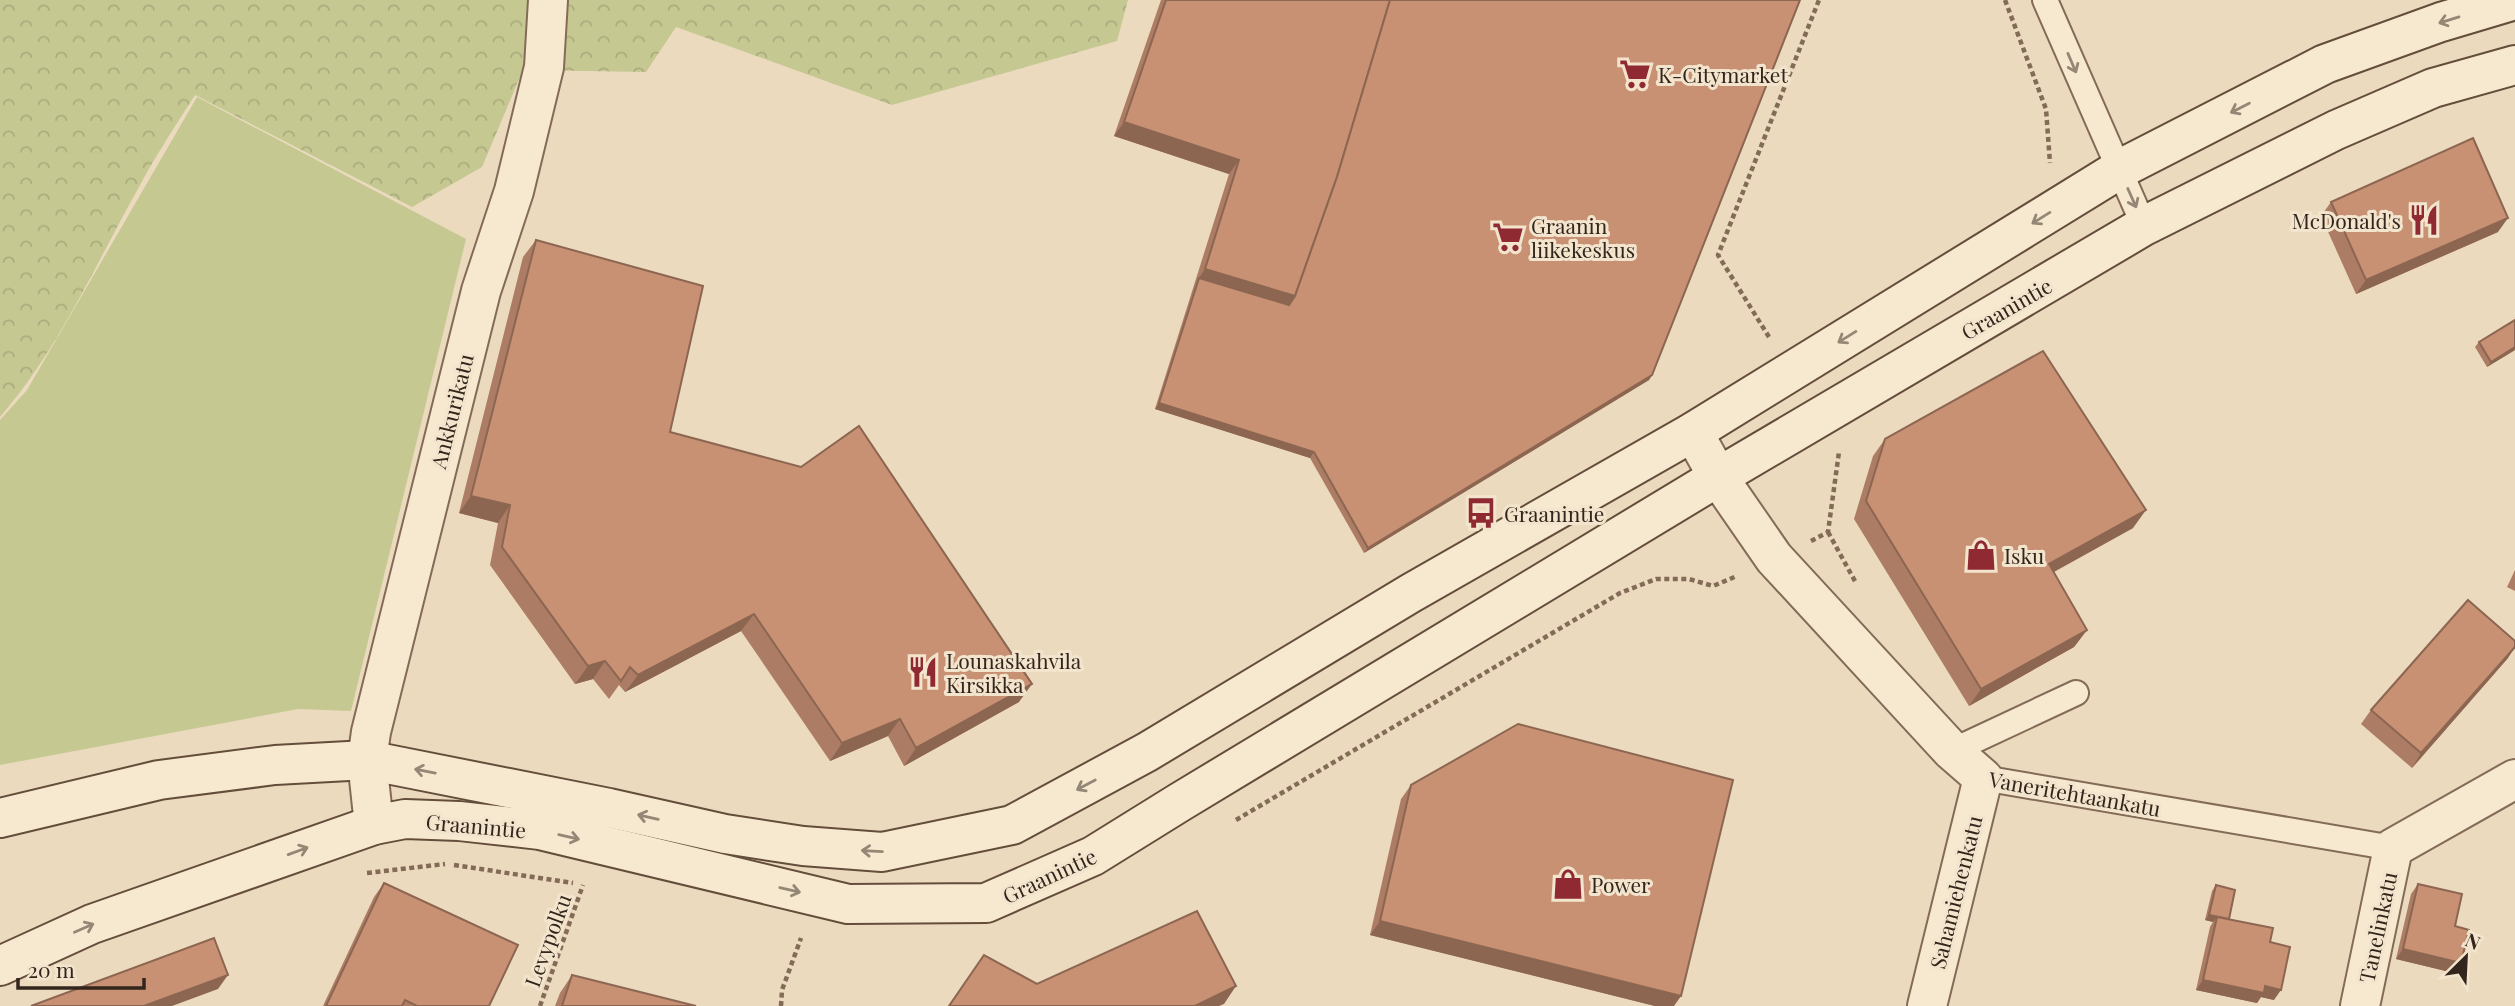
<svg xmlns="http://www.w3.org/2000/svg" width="2515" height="1006" font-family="'Playfair Display',serif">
	<defs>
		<pattern id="forest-crowns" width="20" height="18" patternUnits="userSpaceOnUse" patternTransform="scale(1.75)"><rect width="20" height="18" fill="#c6c892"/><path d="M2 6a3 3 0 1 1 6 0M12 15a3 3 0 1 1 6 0" fill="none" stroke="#abac7d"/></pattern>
	</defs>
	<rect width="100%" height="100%" fill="#ebdabe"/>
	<polygon fill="#c6c892" points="197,97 466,239 351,711 298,709 0,765 0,420 27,390"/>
	<path fill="url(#forest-crowns)" d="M0,0H1128L1117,41L892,105L676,27L646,72L523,70L482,167L412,207L195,95C176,125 156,155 139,187C95,265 59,349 0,417Z"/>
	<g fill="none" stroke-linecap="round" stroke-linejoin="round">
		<defs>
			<g id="lane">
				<polyline points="2045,0 2144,226"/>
				<polyline points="1952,751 2076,693"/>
				<polyline points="1983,778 2393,848"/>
			</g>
			<g id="street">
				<polyline points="1693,432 1718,477 1774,558 1952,751 1983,778 1927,1006"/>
				<polyline points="374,825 367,760 371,732 481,291 514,191 544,67 548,0"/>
				<polyline points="2360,1006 2393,848 2515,779"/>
			</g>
			<g id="secondary">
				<polyline points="0,818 159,780 275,765 367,760 609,808 725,834 803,846 882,852 1012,825 1147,752 1411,593 1693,432 2120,169 2325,64 2441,22 2515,0"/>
				<polyline points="0,966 92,924 374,825 405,819 459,821 540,830 848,904 986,903 1093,856 1180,802 1718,477 2144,226 2336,130 2433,88 2515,65"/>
			</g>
		</defs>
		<use href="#lane" stroke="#836b57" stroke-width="28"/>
		<use href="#street" stroke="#836b57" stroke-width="42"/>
		<use href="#secondary" stroke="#644d3b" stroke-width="42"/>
		<g stroke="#836b57" stroke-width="4.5" stroke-dasharray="5 3.5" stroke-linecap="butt">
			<polyline points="2005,0 2046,109 2050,163"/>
			<polyline points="1769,337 1718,255 1819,0"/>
			<polyline points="1828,532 1856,583"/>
			<polyline points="1811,541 1828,532 1839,452"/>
			<polyline points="1236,820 1620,593 1656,579 1689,579 1713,586 1737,576"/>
			<polyline points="454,865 573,883"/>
			<polyline points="367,873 445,864"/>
			<polyline points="540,1006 583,885"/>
			<polyline points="781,1006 782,990 801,938"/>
		</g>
		<use href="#lane" stroke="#f7e9d0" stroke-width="24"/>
		<use href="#street" stroke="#f7e9d0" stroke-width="38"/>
		<use href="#secondary" stroke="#f7e9d0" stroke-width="38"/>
	</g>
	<g fill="#ac7d64">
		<polygon points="1161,0 1800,0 1652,375 1649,380 1364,553 1310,458 1155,409 1229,174 1114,136"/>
		<polygon points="2331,202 2498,232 2356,294 2321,216"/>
		<polygon points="536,240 670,432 1019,702 904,766 888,736 830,761 741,631 625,692 619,685 609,699 593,679 575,684 490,565 498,523 459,513 523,257"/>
		<polygon points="2515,320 2515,350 2487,367 2475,347 2479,342"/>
		<polygon points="1885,439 2133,528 2054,572 2087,630 2074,647 1969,706 1854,519 1873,456"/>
		<polygon points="2515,570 2515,591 2507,587"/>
		<polygon points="2508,658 2412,768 2361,724 2371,710"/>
		<polygon points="1411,785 1674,1006 1655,1006 1370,935 1401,799"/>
		<polygon points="384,883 489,1006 323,1006 374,897"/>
		<polygon points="2418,884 2455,926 2461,963 2454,973 2396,959 2411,894"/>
		<polygon points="2216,885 2228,919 2270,942 2274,1000 2261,997 2257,1003 2196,990 2210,927 2213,922 2205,920 2212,891"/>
		<polygon points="572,975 696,1006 555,1006 560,993"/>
	</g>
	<g fill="#8c6651">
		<polygon points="1124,122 1239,160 1229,174 1114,136"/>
		<polygon points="2508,218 2498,232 2356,294 2366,280"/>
		<polygon points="1205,269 1295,296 1285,310 1199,278"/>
		<polygon points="2515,347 2515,350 2487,367 2491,362"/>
		<polygon points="1652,375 1649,380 1364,553 1368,548"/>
		<polygon points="1159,403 1314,452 1310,458 1155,409"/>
		<polygon points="471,496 510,505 498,523 459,513"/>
		<polygon points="2146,510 2133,528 2037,581 2049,564"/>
		<polygon points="754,614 741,631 625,692 638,675"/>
		<polygon points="2087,630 2074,647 1969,706 1981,689"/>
		<polygon points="2515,647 2508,658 2412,768 2421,753"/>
		<polygon points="605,661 593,679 575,684 588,666"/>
		<polygon points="1032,684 1019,702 904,766 916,748"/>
		<polygon points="900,719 888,736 830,761 842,743"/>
		<polygon points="2209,915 2229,919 2217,917 2213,922 2205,920"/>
		<polygon points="1380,921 1681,996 1674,1006 1655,1006 1370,935"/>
		<polygon points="2403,949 2461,963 2454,973 2396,959"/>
		<polygon points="228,975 218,989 172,1006 144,1006"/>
		<polygon points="2203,980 2265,986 2281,990 2274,1000 2261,997 2257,1003 2196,990"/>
		<polygon points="1236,986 1224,1004 1219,1006 1195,1006"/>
	</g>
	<g fill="#c89174" stroke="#8c6651" stroke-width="2">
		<polygon points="1166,0 1390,0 1337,177 1295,296 1205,269 1239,160 1124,122"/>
		<polygon points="1390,0 1800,0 1652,375 1368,548 1314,452 1159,403 1199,278 1289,305 1295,296 1337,177"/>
		<polygon points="2473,138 2508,218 2366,280 2331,202"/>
		<polygon points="536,240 703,286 670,432 801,467 859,426 1032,684 916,748 900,719 842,743 754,614 638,675 630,667 621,681 605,661 588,666 502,547 510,505 471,496"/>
		<polygon points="2515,320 2515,347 2491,362 2479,342"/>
		<polygon points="2043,351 2146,510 2049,564 2087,630 1981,689 1866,501 1885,439"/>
		<polygon points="2468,600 2515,641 2515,647 2421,753 2371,710"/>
		<polygon points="1518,724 1733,780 1681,996 1380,921 1411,785"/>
		<polygon points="384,883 518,945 489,1006 417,1006 405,1000 402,1006 326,1006"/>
		<polygon points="2418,884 2462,894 2455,926 2469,930 2461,963 2403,949"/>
		<polygon points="2216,885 2235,890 2229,919 2209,915"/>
		<polygon points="1197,911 1236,986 1195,1006 949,1006 984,955 1037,984"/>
		<polygon points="2217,917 2273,928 2270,942 2290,947 2281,990 2265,986 2264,993 2203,980"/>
		<polygon points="214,938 228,975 144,1006 31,1006"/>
		<polygon points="572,975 696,1006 562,1006"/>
	</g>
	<defs><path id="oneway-shaft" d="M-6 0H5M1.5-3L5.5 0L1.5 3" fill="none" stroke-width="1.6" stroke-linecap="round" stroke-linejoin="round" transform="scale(1.75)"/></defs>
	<g stroke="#948776">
		<use href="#oneway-shaft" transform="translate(2449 20) rotate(163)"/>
		<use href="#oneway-shaft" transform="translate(2072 63) rotate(67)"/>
		<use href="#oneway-shaft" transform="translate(2240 108) rotate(153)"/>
		<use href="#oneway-shaft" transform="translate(2132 198) rotate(66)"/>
		<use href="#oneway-shaft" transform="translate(2041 218) rotate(148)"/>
		<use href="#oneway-shaft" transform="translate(1847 337) rotate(148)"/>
		<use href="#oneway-shaft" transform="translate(425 771) rotate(-169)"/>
		<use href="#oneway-shaft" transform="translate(1086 785) rotate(152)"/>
		<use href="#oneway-shaft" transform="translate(648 817) rotate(-167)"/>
		<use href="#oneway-shaft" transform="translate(569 837) rotate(13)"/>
		<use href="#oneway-shaft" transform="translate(298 851) rotate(-20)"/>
		<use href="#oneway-shaft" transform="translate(872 851) rotate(-177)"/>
		<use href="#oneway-shaft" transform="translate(790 890) rotate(13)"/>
		<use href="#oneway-shaft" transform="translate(84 928) rotate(-24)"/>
	</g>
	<defs>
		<symbol id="supermarket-bare" viewBox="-9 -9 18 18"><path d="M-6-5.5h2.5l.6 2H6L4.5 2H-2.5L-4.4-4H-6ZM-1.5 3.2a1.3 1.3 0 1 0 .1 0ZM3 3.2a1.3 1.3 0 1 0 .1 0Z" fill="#8f2a32" stroke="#f3e5cd" stroke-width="2.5" paint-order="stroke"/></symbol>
		<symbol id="restaurant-bare" viewBox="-9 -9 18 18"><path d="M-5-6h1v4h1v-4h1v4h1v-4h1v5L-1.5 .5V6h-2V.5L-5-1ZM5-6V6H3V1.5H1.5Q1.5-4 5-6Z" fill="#8f2a32" stroke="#f3e5cd" stroke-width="2.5" paint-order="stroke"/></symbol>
		<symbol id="bus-bare" viewBox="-9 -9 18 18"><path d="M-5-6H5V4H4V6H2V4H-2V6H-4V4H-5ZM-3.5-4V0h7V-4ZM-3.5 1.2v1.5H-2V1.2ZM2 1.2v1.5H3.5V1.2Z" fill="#8f2a32" stroke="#f3e5cd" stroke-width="2.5" paint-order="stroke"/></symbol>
		<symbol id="shop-bare" viewBox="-9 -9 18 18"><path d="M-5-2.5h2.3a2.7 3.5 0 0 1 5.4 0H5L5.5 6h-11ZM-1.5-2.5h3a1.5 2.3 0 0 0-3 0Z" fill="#8f2a32" stroke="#f3e5cd" stroke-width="2.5" paint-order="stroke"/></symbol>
	</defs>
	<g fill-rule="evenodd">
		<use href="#supermarket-bare" x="1613" y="52" width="44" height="44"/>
		<use href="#restaurant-bare" x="2402" y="198" width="44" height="44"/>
		<use href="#supermarket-bare" x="1486" y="215" width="44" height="44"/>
		<use href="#bus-bare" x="1459" y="491" width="44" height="44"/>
		<use href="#shop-bare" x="1959" y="533" width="44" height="44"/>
		<use href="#restaurant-bare" x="901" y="650" width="44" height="44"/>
		<use href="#shop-bare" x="1546" y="862" width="44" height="44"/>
	</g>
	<g text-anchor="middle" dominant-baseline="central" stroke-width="6" stroke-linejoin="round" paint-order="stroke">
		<g font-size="21" fill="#32251b" stroke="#f3e5cd" text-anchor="start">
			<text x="1658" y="74">K-Citymarket</text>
			<text x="2401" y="220" text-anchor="end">McDonald's</text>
			<text x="1531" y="225">Graanin<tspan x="1531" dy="24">liikekeskus</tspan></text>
			<text x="1504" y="513">Graanintie</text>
			<text x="2004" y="555">Isku</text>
			<text x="946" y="660">Lounaskahvila<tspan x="946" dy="24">Kirsikka</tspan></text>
			<text x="1591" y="884">Power</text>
		</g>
		<g font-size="21" fill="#32251b" stroke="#f3e5cd">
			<text transform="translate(2006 308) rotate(-30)">Graanintie</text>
			<text transform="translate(451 411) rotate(-76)">Ankkurikatu</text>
			<text transform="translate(2075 793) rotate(10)">Vaneritehtaankatu</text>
			<text transform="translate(476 825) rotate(5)">Graanintie</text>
			<text transform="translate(1049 875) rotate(-25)">Graanintie</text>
			<text transform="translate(1955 892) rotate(-76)">Sahamiehenkatu</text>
			<text transform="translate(2377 927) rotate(-78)">Tanelinkatu</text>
			<text transform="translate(547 940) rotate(-70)">Levypolku</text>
		</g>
	</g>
	<g transform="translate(2466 957) rotate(24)" stroke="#f3e5cd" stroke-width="5" paint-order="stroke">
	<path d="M0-5L12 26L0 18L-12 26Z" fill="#32251b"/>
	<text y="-10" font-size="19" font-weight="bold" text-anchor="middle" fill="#32251b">N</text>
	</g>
	<path d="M18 978v10h126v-10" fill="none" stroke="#32251b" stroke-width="3.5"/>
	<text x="28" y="978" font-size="21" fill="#32251b" stroke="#f3e5cd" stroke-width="5" paint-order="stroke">20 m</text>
</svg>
